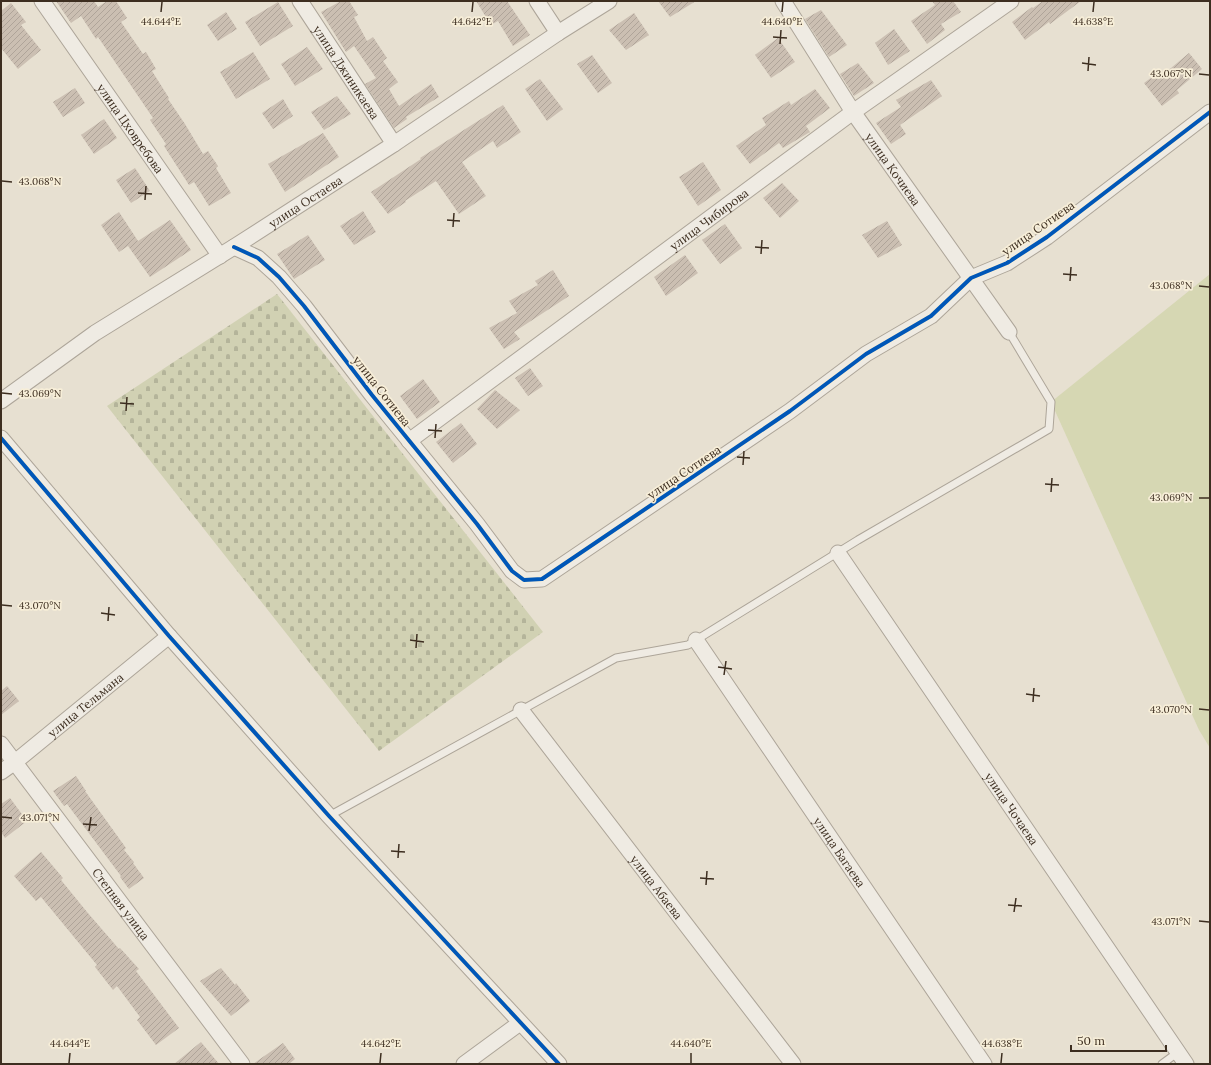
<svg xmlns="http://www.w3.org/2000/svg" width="1211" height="1065" font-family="Lora,serif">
	<defs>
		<pattern id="cemetery-stones" width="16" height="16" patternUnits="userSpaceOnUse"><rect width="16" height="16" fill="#d1d1b3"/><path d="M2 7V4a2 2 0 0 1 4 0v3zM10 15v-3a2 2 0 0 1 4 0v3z" fill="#b4b49a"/></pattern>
		<pattern id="building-hatch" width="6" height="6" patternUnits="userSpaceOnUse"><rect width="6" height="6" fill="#cbbfb2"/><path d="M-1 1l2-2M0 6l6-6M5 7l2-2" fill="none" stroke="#afa499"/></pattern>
	</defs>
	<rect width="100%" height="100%" fill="#e7e0d1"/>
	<polygon fill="#d6d7b3" points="1210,274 1210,748 1199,730 1051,402"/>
	<polygon fill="url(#cemetery-stones)" points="277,294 543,632 379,751 107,406"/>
	<g fill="url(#building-hatch)">
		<polygon points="56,1 94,1 98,7 107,1 116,1 127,18 121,22 143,54 146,52 156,69 152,71 169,98 168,99 185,124 203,154 208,151 218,166 216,168 231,193 209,206 194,182 189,185 164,146 166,144 150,120 153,118 98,37 96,39 81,16 71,23"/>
		<polygon points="341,1 349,1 358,15 354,17 367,41 373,37 387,58 383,61 398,82 389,89 399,106 431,84 439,97 406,117 407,119 394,128 365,84 376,78 354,46 346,52 321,12"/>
		<polygon points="476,1 507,1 530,35 513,46 498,21 491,25"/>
		<polygon points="658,1 696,1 670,17"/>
		<polygon points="932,1 953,1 961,12 941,24 945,30 927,44 911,21 935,5"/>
		<polygon points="1043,1 1081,1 1050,24 1049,22 1025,40 1012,22 1032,7 1033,8"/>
		<polygon points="278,2 293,26 260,46 245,22"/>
		<polygon points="11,3 26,22 21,25 41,50 18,69 1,48 1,11"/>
		<polygon points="821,10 847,45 829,57 805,19"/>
		<polygon points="226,12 237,29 218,41 207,25"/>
		<polygon points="634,13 649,35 626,50 609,30"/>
		<polygon points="894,29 910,51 888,65 875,43"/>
		<polygon points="778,38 795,62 771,78 755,55"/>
		<polygon points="307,47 323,69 295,86 281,64"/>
		<polygon points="253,52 270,79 236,99 220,72"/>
		<polygon points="1189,53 1202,69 1177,90 1179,93 1162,106 1144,83 1156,74 1159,78"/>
		<polygon points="592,55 612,83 598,93 577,64"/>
		<polygon points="858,63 874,83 854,96 840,74"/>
		<polygon points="540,79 563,109 547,121 525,89"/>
		<polygon points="931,80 942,96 900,125 906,134 891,144 876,123 901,107 896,100"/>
		<polygon points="75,88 85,103 63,117 53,102"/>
		<polygon points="815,89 830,108 806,126 810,132 783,148 779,143 750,164 736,146 766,125 762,118 789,101 791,105"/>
		<polygon points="337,96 351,114 324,130 311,112"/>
		<polygon points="283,99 293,116 273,129 262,113"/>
		<polygon points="503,105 521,132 497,148 493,141 462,162 486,196 459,214 436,181 405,201 406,202 388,214 371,192 421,159 420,158"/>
		<polygon points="104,119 117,138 94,154 81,135"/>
		<polygon points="323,133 339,157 285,192 268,164"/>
		<polygon points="703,162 721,190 698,206 679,177"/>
		<polygon points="135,168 150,191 131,203 116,180"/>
		<polygon points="782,183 799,201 780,218 763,198"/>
		<polygon points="363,211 376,232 354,245 340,226"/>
		<polygon points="119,212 138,241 170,220 191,250 150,277 128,246 119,252 101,225"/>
		<polygon points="887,221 902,245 878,258 862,235"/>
		<polygon points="725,224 742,248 720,264 702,240"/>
		<polygon points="308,235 325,260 294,279 277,254"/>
		<polygon points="685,255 698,273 666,296 654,277"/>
		<polygon points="553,270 569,296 514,332 520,339 504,349 489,328 517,313 509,301 538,285 535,281"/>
		<polygon points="530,368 543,386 528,396 515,378"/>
		<polygon points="423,379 440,402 417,419 400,396"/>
		<polygon points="495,390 520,410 497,429 477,409"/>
		<polygon points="461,423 477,444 453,463 436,442"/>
		<polygon points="7,686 19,701 1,715 1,691"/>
		<polygon points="76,776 86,791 85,791 126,848 124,850 134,862 133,863 144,878 129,889 120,877 121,876 67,804 64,806 53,791"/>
		<polygon points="10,798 27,821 5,838 1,832 1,804"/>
		<polygon points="41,852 63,878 61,880 87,912 119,949 120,948 139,969 136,971 179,1028 156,1045 137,1020 140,1017 117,986 113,990 95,967 97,965 41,897 36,901 14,876"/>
		<polygon points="221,968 235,985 236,983 250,1001 231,1016 200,981"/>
		<polygon points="201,1042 219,1064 174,1064"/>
		<polygon points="283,1043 295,1059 289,1064 253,1064"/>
	</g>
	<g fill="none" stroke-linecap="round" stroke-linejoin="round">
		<defs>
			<g id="lane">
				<polyline points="329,816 616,658 688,645 858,540 1049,429 1051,402 1009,332"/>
				<polyline points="1162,1064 1177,1053"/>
			</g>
			<g id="street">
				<path id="s1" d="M42,1L220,256"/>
				<path id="s2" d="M300,1L394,144"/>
				<polyline points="537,1 558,33"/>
				<path id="s3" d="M783,1L853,112L1009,332"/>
				<polyline points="234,247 258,258 279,277 304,306 372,395 477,524 512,571 524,580 542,579 790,411 866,354 931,316 971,278 1007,263 1047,237 1210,112"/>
				<path id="s4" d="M1,401L95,333L234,247L394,144L558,33L609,1"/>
				<polyline points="1,438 169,636 329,816 559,1064"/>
				<path id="s5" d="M409,441L853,112L1011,1"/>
				<path id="s6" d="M838,553L1186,1064"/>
				<path id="s7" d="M696,640L984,1064"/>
				<path id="s8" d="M521,710L793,1064"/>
				<path id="s9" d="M1,744L242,1064"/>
				<path id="s10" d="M1,772L15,762L169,636"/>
				<polyline points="464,1064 520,1023"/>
			</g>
		</defs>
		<use href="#lane" stroke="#ada599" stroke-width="9"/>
		<use href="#street" stroke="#ada599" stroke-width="17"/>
		<use href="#lane" stroke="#efebe3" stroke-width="7"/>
		<use href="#street" stroke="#efebe3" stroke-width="15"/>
		<defs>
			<g id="cycleway">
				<polyline points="234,247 258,258 279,277 304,306 372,395 477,524 512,571 524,580 542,579 790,411 866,354 931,316 971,278 1007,263 1047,237 1210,112"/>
				<polyline points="1,438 169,636 329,816 559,1064"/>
			</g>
		</defs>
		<use href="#cycleway" stroke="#f7eed8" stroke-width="6"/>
		<use href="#cycleway" stroke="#0057b8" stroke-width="4"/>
	</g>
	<path fill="none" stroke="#3d2e20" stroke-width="1.5" d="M161,12L162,2M472,12L473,2M782,12L783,2M1093,12L1094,2M773,37L787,38M780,44L781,30M1082,63L1096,65M1088,71L1089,57M1199,74L1209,75M2,181L12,182M138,193L152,194M145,200L146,186M447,220L460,221M453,227L454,213M755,247L769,248M761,254L762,240M1063,274L1077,275M1070,281L1071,267M1199,286L1209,287M2,393L12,394M120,403L134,404M126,411L127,397M428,430L442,431M435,438L436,424M737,457L750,458M743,465L744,451M1045,484L1059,485M1051,492L1052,478M1199,498H1209M2,605L12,606M101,613L115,615M108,621L109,607M410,640L424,642M416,648L417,634M718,667L732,669M724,675L726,661M1026,694L1040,696M1033,702L1034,688M1199,709L1209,710M2,817L12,818M83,824L97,825M89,831L91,817M391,851L405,852M398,858L399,844M700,878L714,879M706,885L707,871M1008,905L1022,906M1014,912L1016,898M1199,921L1209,922M69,1063L70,1053M380,1063L381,1053M691,1063V1053M1001,1063L1002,1053"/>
	<g text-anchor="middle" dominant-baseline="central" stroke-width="3.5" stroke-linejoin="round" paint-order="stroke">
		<g font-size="12" fill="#3d2e20" stroke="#f7eed8">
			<text stroke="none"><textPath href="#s2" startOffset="85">улица Джиникаева</textPath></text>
			<text stroke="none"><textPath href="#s1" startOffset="155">улица Цховребова</textPath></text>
			<text stroke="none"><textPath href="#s3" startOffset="201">улица Кочиева</textPath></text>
			<text stroke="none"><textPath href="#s4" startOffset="364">улица Остаева</textPath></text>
			<text stroke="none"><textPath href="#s5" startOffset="373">улица Чибирова</textPath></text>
			<text transform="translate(1038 228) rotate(-35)">улица Сотиева</text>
			<text transform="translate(382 391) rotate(52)">улица Сотиева</text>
			<text transform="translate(684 472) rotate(-34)">улица Сотиева</text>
			<text stroke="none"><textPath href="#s10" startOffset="108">улица Тельмана</textPath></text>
			<text stroke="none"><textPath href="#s6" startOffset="309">улица Чочаева</textPath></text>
			<text stroke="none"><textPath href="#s7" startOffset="256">улица Багаева</textPath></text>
			<text stroke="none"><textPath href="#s8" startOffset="223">улица Абаева</textPath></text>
			<text stroke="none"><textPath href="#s9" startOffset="200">Степная улица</textPath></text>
		</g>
	</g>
	<g font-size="10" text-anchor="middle" fill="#3d2e20" stroke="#f7eed8" stroke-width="3.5" stroke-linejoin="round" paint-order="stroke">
		<text x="161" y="25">44.644°E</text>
		<text x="472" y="25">44.642°E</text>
		<text x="782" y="25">44.640°E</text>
		<text x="1093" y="25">44.638°E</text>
		<text x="1171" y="77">43.067°N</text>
		<text x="40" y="185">43.068°N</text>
		<text x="1171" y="289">43.068°N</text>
		<text x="40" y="397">43.069°N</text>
		<text x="1171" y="501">43.069°N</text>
		<text x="40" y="609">43.070°N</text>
		<text x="1171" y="713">43.070°N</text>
		<text x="40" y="821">43.071°N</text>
		<text x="1171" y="925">43.071°N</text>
		<text x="70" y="1047">44.644°E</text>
		<text x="381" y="1047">44.642°E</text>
		<text x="691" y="1047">44.640°E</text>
		<text x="1002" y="1047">44.638°E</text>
	</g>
	<rect width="1211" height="1065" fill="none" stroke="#3d2e20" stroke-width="4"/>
	<path d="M1071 1045v6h95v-6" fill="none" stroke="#3d2e20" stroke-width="2"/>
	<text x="1077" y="1045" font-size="12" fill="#3d2e20" stroke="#f7eed8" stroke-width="3" paint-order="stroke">50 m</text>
</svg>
